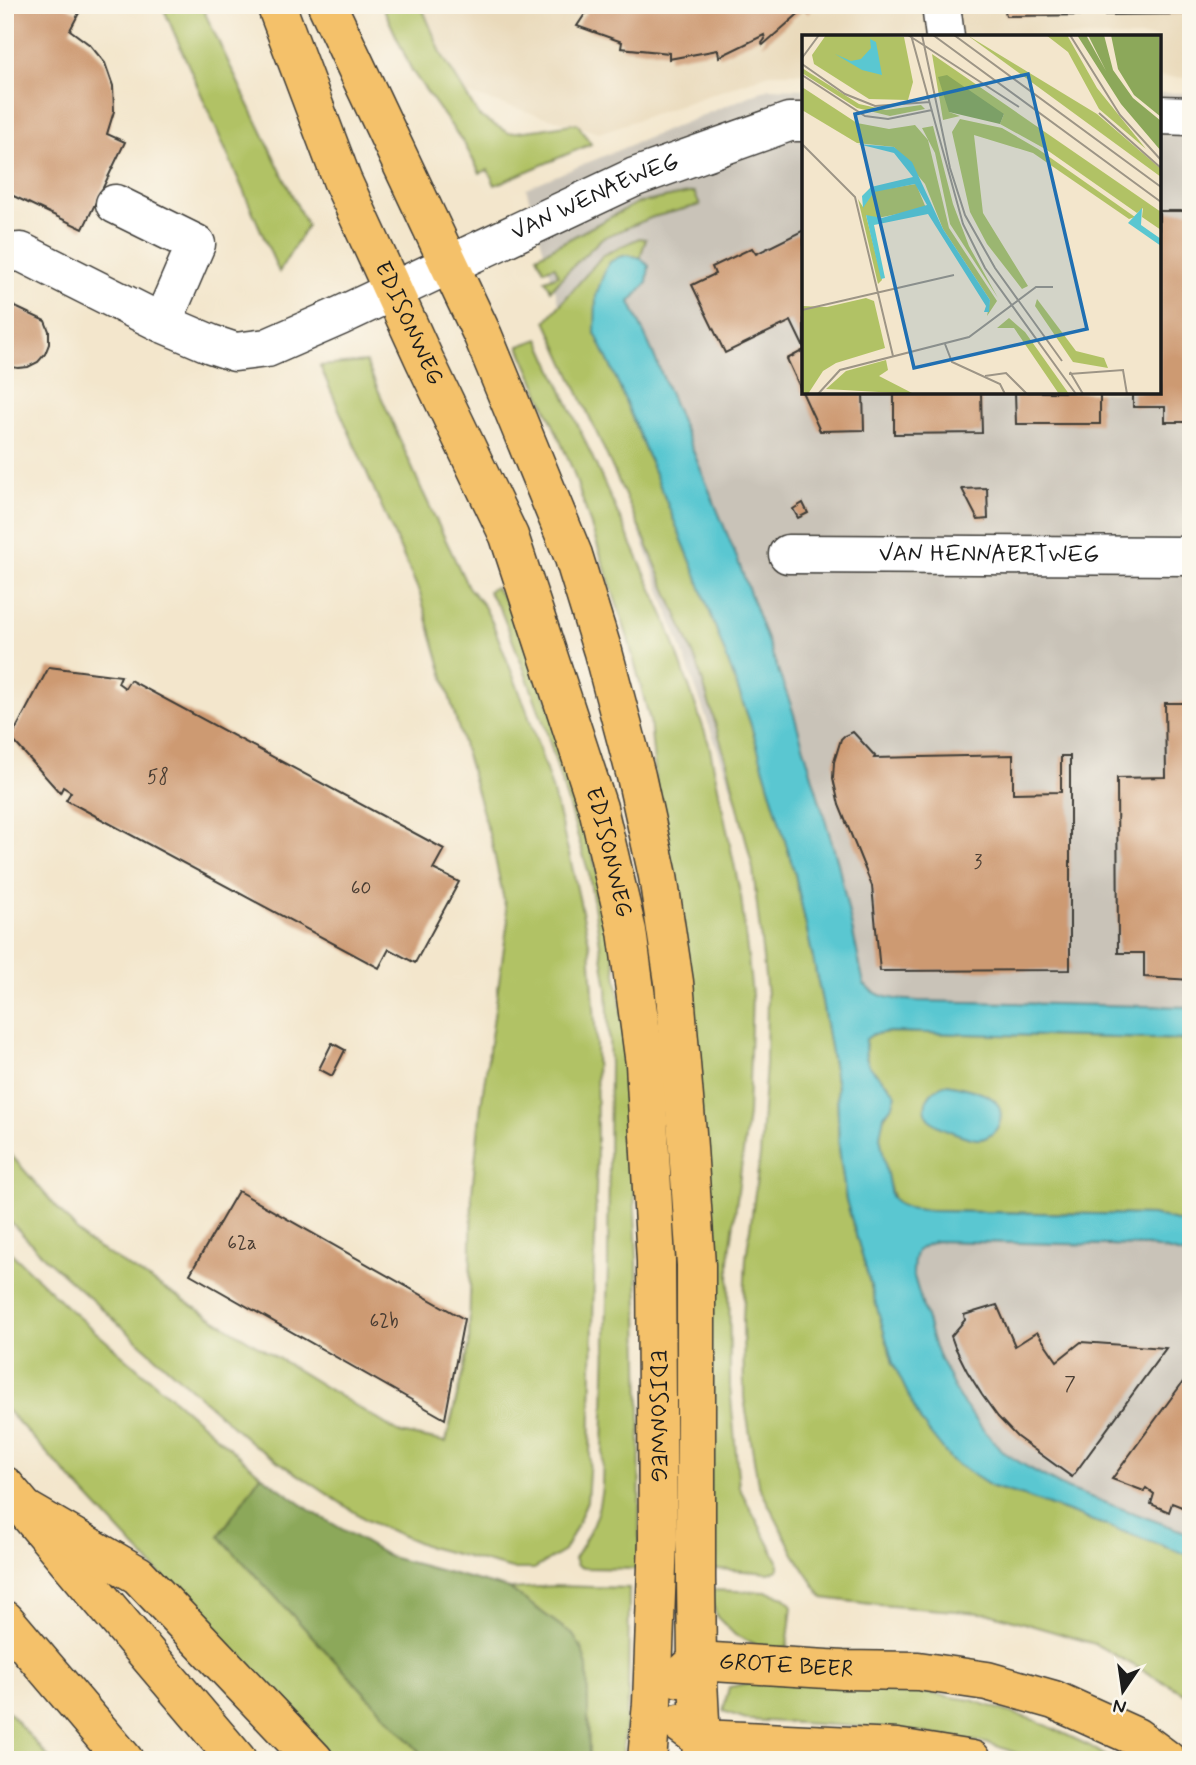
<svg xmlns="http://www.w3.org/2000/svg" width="1196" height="1765" font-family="Mynerve,sans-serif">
	<rect width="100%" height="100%" fill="#fbf7ec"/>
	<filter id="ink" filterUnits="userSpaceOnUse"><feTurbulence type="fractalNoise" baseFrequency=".0143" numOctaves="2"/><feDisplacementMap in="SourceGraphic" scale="14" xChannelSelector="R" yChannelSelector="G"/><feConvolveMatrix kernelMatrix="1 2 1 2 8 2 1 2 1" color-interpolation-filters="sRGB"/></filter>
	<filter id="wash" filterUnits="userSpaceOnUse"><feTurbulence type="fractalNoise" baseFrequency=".00686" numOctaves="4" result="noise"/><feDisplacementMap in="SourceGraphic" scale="28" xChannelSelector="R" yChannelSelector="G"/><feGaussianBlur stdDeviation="1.57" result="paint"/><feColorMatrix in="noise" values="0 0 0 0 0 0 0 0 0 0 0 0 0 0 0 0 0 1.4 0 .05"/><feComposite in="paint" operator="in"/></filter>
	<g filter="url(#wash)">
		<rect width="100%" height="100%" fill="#f3e6cc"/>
		<polygon fill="#e9d9ba" points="401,5 1191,5 1191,78 1159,77 1159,37 804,37 804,73 773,73 599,133 434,84"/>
		<polygon fill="#c9c3b8" points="769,88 804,89 804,392 1159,392 1159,93 1191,93 1191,1658 799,1543 774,906 566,328 526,188"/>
		<g fill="#b1c265" stroke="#666f40" stroke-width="2" fill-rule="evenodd">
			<polygon points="162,5 201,5 307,226 279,272"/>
			<polygon points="382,5 421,5 442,55 479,116 509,133 541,129 577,123 591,144 495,185 488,170 480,173 465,145 412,71"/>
			<polygon points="694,192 700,205 653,217 602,238 565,274 551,290 545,280 558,275 555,266 544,270 537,256 635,204"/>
			<path d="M639,238L646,239L640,258C628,253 621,256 610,262L595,333L613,371L696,574L750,722L795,874L822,1001L837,1087L839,1148L846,1200L893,1363L992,1487L1021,1495L1191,1556V1697L1095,1644L993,1614L879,1605L823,1598L794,1554L758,1484L744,1398L743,1320L746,1258L760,1156L766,1063L767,995L753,869L728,766L697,663L646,542L546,321L603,255Z"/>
			<polygon points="539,339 665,618 709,744 741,897 752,994 748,1115 729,1260 730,1387 739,1487 778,1561 778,1570 769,1573 706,1568 663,859 650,721 628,638 572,468 519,346"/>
			<polygon points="366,362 421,488 468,587 484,606 492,622 527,711 552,789 571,862 590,947 596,1038 597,1148 590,1457 587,1501 575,1530 564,1551 534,1569 512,1569 429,1547 368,1521 255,1446 45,1258 5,1216 5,1148 85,1240 400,1433 446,1442 469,1346 472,1192 481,1105 508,920 493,848 420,594 320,366"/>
			<path d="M495,587L513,611L551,710L587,831L609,924L629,1063L637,1259L640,1412L639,1569L583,1568L577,1566L574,1559C590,1532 599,1517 602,1486L608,1264L610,1064L607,988L589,874L546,730L525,672L501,611L488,591Z"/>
			<path d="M890,1032L1191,1040V1223L1188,1224L1152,1215L932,1211C920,1210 904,1211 896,1202C890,1196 879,1143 880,1133C881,1121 886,1113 893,1104L889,1085C870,1072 863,1062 866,1039L873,1034ZM987,1095C1006,1108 1005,1128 984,1138Z"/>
			<polygon points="5,1247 68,1308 261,1475 219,1536 427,1760 333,1760 5,1408"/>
			<polygon points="554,1586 629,1588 628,1698 622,1760 589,1760 587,1667 573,1635 510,1589"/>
			<polygon points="708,1590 767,1592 785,1597 792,1606 787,1648 762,1648 735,1635 717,1617"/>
			<polygon points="764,1680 874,1685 971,1700 1037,1721 1090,1746 1112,1760 1035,1760 991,1744 899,1729 749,1720 723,1711 729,1687"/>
			<polygon points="5,1708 49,1758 51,1760 5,1760"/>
		</g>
		<polygon fill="#8ca85a" stroke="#54623b" stroke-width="2" points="261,1475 311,1511 390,1557 510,1589 573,1635 582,1649 587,1667 589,1760 427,1760 219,1536"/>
		<g fill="#5ac7d1" stroke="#3b7276" stroke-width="2">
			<path d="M628,255L640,258L649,266L647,283L630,302L653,353L737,558L792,708L838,863L864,984C880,1000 896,999 918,1001L1191,1007V1040L890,1032L873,1034L866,1039C861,1073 881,1071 896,1095L893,1104L884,1116L880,1136L891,1196L898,1204L907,1208L932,1211L1152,1215L1188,1224L1191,1223V1256L1148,1246L935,1241L924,1246L917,1251L914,1259L913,1273L935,1348L959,1398L982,1428L1003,1452L1029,1468L1066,1488L1185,1532L1191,1537V1556L1021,1495L992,1487L952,1461L921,1422L893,1363L846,1200L839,1148L837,1087L822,1001L795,874L750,722L696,574L613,371L595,333L596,295L606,268L610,262L619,257Z"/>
			<path d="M947,1084C959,1086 985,1092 994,1100C1009,1114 997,1140 976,1139C968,1138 942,1129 935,1124C916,1110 928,1088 947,1084Z"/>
		</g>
		<g id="blocks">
			<g fill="#cd9a72">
				<polygon points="5,5 62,5 79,13 70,30 90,45 105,63 113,86 114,111 107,134 125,142 83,229 5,192"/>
				<polygon points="591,5 814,5 808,14 804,9 763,45 762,43 765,39 764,35 719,57 718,50 669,59 669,53 621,48 622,42 577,26"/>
				<polygon points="1004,5 1191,5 1191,14 1006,16"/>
				<polygon points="1159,211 1191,211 1191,422 1165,422 1165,407 1133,407 1133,392 1159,392"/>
				<polygon points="804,230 804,348 791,321 725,353 692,285 715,274 712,267 752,248 756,254"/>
				<polygon points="7,303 45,321 49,331 49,344 45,354 38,362 28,367 18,368 5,366 5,306"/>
				<polygon points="804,350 804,392 863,392 864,430 820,431 787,359"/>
				<polygon points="894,392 981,392 982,433 894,434"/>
				<polygon points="1015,392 1100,392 1100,424 1016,424"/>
				<polygon points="987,488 988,519 978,520 962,489"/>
				<polygon points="803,503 808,513 798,518 793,509"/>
				<polygon points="49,667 121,676 118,683 125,688 130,680 444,849 433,869 459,882 415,963 389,949 379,968 66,800 71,792 63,787 60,793 11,738"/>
				<polygon points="1165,703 1191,703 1191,980 1144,977 1144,953 1118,953 1117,778 1166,777"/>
				<polygon points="853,732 875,756 874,758 1013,755 1013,793 1061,792 1061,756 1070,756 1070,970 880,971 872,886 839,805 833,778 834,762 841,739 844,736"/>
				<polygon points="332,1043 345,1050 332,1076 319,1069"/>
				<polygon points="238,1191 464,1319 445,1419 190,1274"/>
				<polygon points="997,1305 1015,1346 1037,1332 1057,1361 1081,1342 1166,1348 1072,1477 1017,1437 998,1417 982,1395 967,1371 955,1347 951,1336 965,1320 964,1315"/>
				<polygon points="1191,1371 1191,1506 1187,1509 1172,1503 1169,1512 1151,1504 1154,1494 1146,1488 1144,1491 1112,1479"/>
			</g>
		</g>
	</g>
	<g filter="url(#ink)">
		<use href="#blocks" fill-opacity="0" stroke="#3c3a36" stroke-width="2"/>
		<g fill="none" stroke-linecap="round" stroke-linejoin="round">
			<defs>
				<g id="minor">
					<polyline points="941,5 945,37"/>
					<polyline points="1159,115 1191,116"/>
					<polyline points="115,204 196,244 162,323"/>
					<path id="s1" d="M5,253L21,252L162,323L211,344L235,352L267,348L340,316L635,177L789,122H804"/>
					<path id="s2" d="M788,554L1191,556"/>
				</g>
				<g id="major">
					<path id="s3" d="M276,5L342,180L425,361L509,536L598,808L627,931L645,1064L656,1261L658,1539L652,1703L647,1760"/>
					<polyline points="327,5 483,336 573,555 603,652 636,776 658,876 674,982 687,1133 696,1265 696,1578 697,1661 702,1760"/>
					<path id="s4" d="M679,1678L697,1661L843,1670L918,1671L987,1681L1054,1700L1136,1737L1167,1760"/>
					<polyline points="679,1723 701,1739 897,1748 972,1760"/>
				</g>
				<g id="highway">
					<polyline points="5,1486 237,1760"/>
					<polyline points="26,1510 138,1575 314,1760"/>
					<polyline points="5,1620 124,1760"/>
				</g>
			</defs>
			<use href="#minor" stroke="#3c3a36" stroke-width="41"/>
			<use href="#major" stroke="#3c3a36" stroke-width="41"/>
			<use href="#highway" stroke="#3c3a36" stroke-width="41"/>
			<use href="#minor" stroke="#fff" stroke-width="38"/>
			<use href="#major" stroke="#f4c16a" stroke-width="38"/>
			<use href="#highway" stroke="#f4c16a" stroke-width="38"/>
		</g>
	</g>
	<g text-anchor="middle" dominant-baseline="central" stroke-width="5" stroke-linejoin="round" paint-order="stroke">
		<g font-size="19" fill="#483c32">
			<text x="158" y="777">58</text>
			<text x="978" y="862">3</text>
			<text x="361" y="888">60</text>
			<text x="242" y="1243">62a</text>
			<text x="384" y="1321">62b</text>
			<text x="1070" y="1384">7</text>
		</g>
		<g font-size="23" fill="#1c1c1c" stroke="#fbf7ec">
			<text stroke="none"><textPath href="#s1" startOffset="646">VAN WENAEWEG</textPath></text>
			<text stroke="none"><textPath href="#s3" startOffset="345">EDISONWEG</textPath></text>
			<text stroke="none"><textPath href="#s2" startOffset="201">VAN HENNAERTWEG</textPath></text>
			<text stroke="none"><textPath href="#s3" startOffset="912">EDISONWEG</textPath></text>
			<text stroke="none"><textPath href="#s3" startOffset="1479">EDISONWEG</textPath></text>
			<text stroke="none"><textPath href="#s4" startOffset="114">GROTE BEER</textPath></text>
		</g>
	</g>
	<g transform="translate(802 35)">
		<rect width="359" height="359" fill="#f3e6cc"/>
		<path d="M24,0L102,2L111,47L106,65L67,64L12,29L10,20ZM165,0L295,79L359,134V142ZM244,0H265L295,53L344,114L297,74L266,17ZM130,19L359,177V195L340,182L341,173L335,178L245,115L198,89L202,79L147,77L158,81L141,85ZM0,33L57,69L84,75L119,70L123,74L88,81L55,73L0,38ZM0,52L55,88L87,94L113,90L126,105L147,193L195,266L185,281L188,265L141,194L123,149L92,112L55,108L0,75ZM158,84L200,93L236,114L333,182L327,184L231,118L172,100L181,178L226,251L220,254L185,209L168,177L150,97ZM131,91L151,169L167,211L196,263L148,189L133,118L120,93ZM114,149L124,173L71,184L64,180L80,245L76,249L56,164L61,172L72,156ZM64,263L72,266L83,313L34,328L21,336L6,359H0V271L25,272ZM235,264L274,316L302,323L306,333L271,327L233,271ZM207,283L223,297L267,359H257L212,293H195ZM84,325L86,335L77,341L112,359L24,354L44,336Z" fill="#b1c265"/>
		<path d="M275,0H284L304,36L286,0H302L311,35L331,63L359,86V116L319,69ZM309,0H357L359,82L332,60L316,34ZM145,40L202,79L198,89L147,77L136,42Z" fill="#8ca85a"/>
		<path d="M68,4L74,7L80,40L60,35L33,19L49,26L59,24L69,13ZM56,109L92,112L110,127L141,194L188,265L187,277H182L184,271L126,179L72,190L83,243L79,244L64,180L80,183L125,170L113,149L72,157L61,173L60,161L69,152L111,142L92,118ZM340,173L339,190L359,204V211L326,188Z" fill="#5ac7d1"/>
		<path fill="none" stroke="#9d9586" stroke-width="2" d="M106,0L217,72M109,0L161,189L183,233L274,359M120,0L148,133L163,180L193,233L260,326M131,0L359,167M152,0L359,152M268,0L318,80L359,125M0,23L17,0M0,29L43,59L73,71L128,67M0,40L63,81L86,84L130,75M297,78L359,133M0,109L53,162L91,321M0,275L152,240M143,309L150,327L198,349L203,359M268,337L281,359M267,339L321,335L325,359M183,341L204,338L225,359M16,359L38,335L167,302L234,252H251"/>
		<path fill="#1f6fb2" fill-opacity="0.15" stroke="#1f6fb2" stroke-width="3.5" d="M226,39L285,294L112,333L53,79Z"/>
		<rect width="359" height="359" fill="none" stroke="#1c1c1c" stroke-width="3.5"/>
	</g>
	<rect width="1196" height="1765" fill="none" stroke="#fbf7ec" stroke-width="28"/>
	<g transform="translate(1123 1691) rotate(193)" stroke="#fbf7ec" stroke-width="5" paint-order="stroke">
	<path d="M0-5L12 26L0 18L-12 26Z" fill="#1c1c1c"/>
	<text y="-10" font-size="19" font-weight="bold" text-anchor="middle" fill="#1c1c1c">N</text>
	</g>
</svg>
